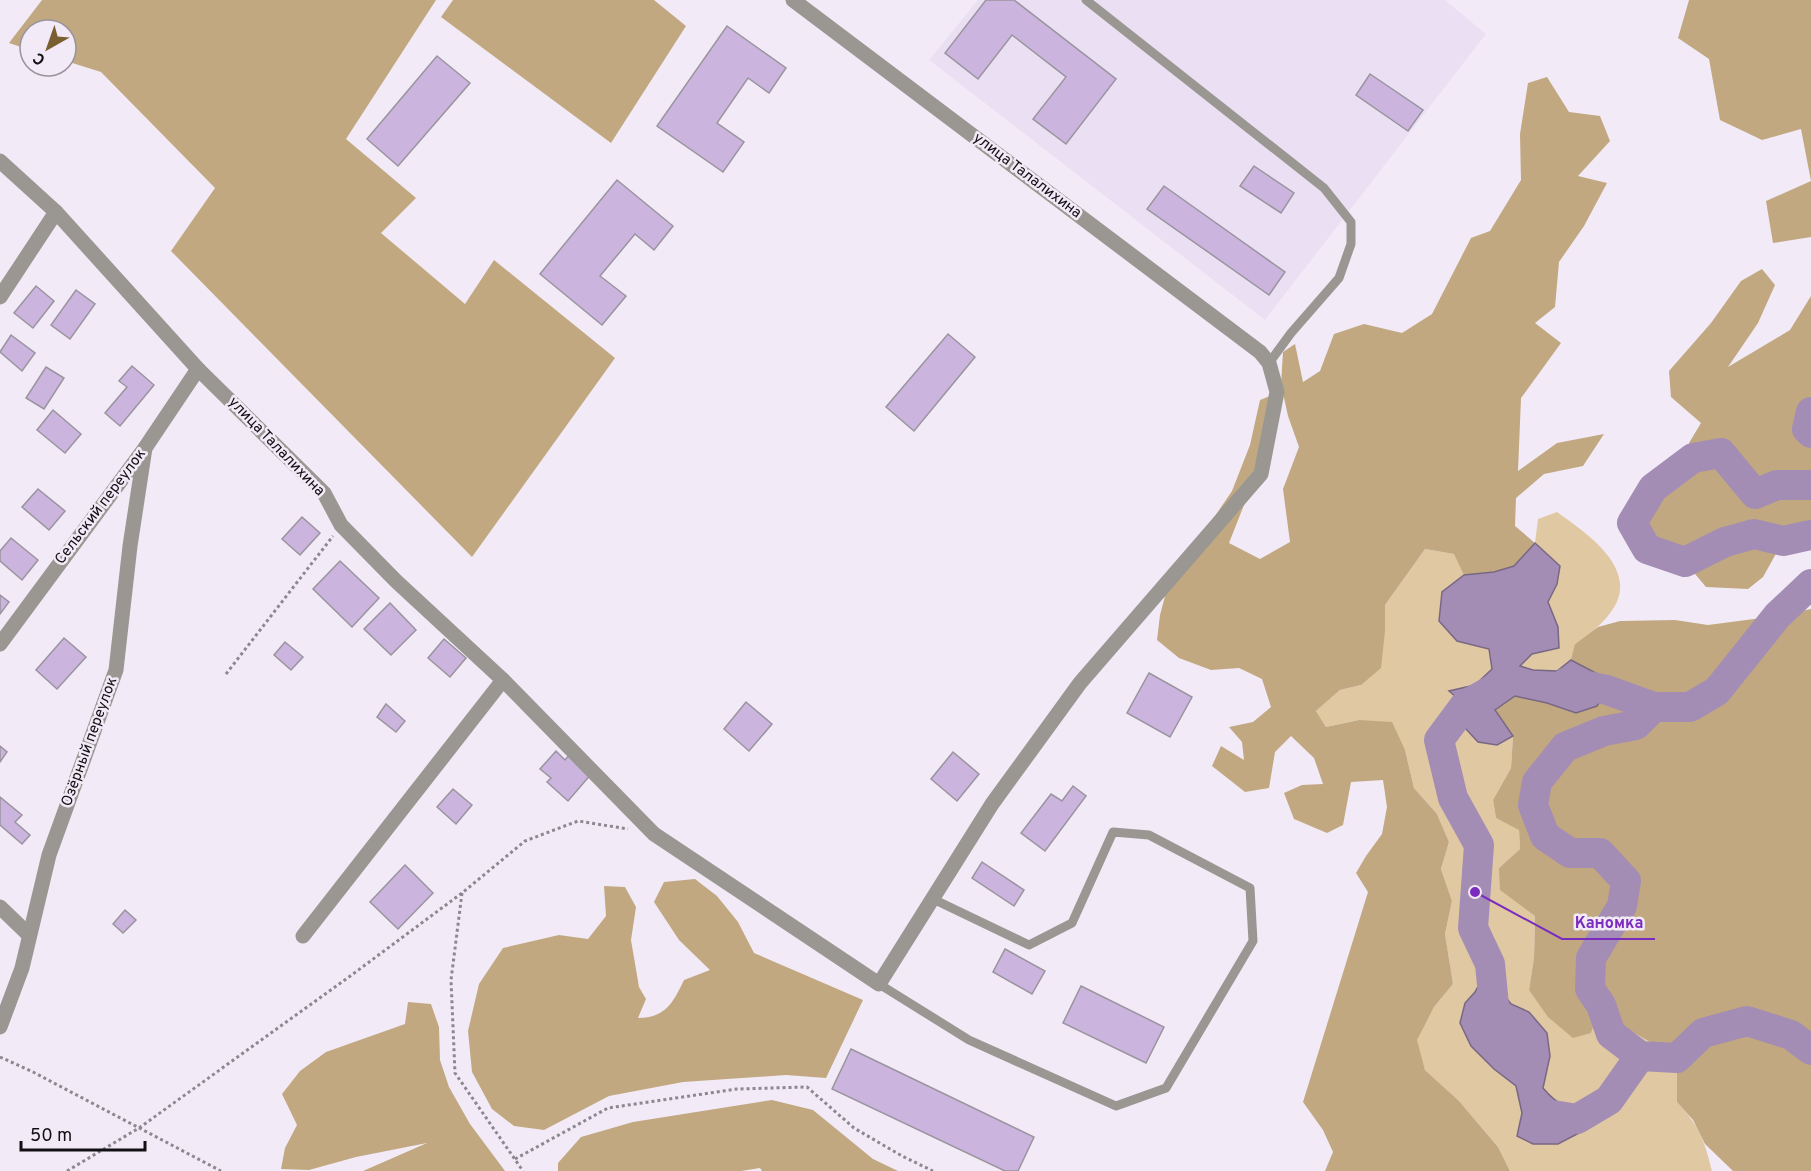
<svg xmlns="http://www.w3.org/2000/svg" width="1811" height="1171" font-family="Overpass,sans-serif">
	<rect width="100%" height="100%" fill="#f2ebf7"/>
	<polygon fill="#ebe0f3" points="978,0 1445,0 1486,34 1265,320 929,60"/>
	<path fill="#dfc8a2" d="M1557,512C1589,535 1646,573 1607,617C1598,628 1586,636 1575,644L1589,668L1513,736L1511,768L1493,800L1496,818L1519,829L1520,849L1499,868L1535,916L1534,958L1529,990L1591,1033L1601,1005L1620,1025L1652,1043L1673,1045L1677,1058V1102C1699,1126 1704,1139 1712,1171H1510L1498,1147L1459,1101L1425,1070L1416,1040L1434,1007L1453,984L1445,934L1452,901L1441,869L1449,842L1437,814L1414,788L1405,750L1359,720L1326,727L1316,711L1340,690L1361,685L1385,631V605L1425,549L1454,554L1535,543L1538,519Z"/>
	<g fill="#c1a880">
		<polygon points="42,0 436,0 346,139 416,198 381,233 465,304 494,260 615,358 472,557 171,251 215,188 101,72 66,61 66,30 30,30 30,50 9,43"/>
		<polygon points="453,0 654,0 686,26 611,143 441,17"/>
		<polygon points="1689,0 1811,0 1811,237 1773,243 1766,201 1811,181 1801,129 1762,140 1720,120 1709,59 1678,38"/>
		<polygon points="1547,77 1569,112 1600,116 1610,141 1578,176 1607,183 1584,226 1559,262 1555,307 1535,323 1561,343 1521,398 1518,471 1557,443 1604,434 1583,466 1544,474 1516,498 1515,526 1535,543 1514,566 1494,572 1464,575 1454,554 1425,549 1385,605 1385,631 1381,668 1361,685 1340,690 1316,711 1326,727 1359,720 1392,722 1405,750 1414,788 1437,814 1449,842 1441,869 1452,901 1445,934 1453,984 1434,1007 1417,1040 1425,1070 1459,1101 1498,1147 1510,1171 1325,1171 1333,1152 1323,1130 1303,1102 1368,892 1356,873 1366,856 1382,834 1387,807 1383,780 1351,782 1343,825 1327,833 1294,819 1284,793 1302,785 1323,784 1314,758 1291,736 1275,752 1269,788 1245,792 1212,766 1221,746 1244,760 1242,742 1229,727 1253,722 1271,707 1262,679 1239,668 1211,670 1179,658 1157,640 1160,615 1168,585 1232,491 1250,445 1260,400 1270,396 1263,481 1244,505 1229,543 1260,559 1290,542 1283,489 1299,447 1288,416 1281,384 1283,352 1295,344 1303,382 1320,371 1334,334 1364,324 1402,333 1432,314 1471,238 1490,231 1521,180 1520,134 1528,83"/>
		<polygon points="1762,269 1775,285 1758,323 1728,367 1790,330 1811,296 1811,535 1783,541 1763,577 1748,589 1706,587 1685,562 1647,549 1632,523 1653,488 1693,458 1689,443 1701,423 1671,397 1669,371 1711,323 1741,281"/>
		<polygon points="1811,609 1811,1171 1733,1171 1705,1144 1693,1120 1677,1102 1677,1058 1673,1045 1652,1043 1620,1025 1601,1006 1591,1033 1573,1038 1548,1017 1529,990 1534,958 1535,916 1500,890 1499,868 1520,849 1519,830 1496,818 1493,800 1511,768 1513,736 1495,710 1515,696 1547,703 1576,713 1605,678 1571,660 1575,644 1598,627 1620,621 1675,620 1708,625 1777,616"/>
		<path d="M695,879L717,896L738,922L754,953L863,1000L826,1078L786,1075L683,1082L609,1096L544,1130L514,1126L492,1109L472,1072L468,1031L479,984L503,948L559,935L588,939L606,916L604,886L625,887L636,907L631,940L639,987L646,999L638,1018C665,1018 673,1003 684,980L710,970L679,940L654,902L664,882Z"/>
		<polygon points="408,1002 431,1004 439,1027 440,1060 449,1087 470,1124 505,1171 363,1171 427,1143 356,1157 309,1170 281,1169 285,1148 297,1125 282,1094 300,1071 326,1052 405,1024"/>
		<polygon points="772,1100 813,1110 873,1159 898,1171 762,1171 760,1168 741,1171 558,1171 558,1163 581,1137 633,1122"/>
	</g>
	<g fill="#a48db4" stroke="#786884" stroke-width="1.5">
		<polygon points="1535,543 1560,566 1557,584 1548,602 1558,627 1559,648 1532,654 1520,666 1533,670 1557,671 1571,660 1605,678 1607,690 1597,706 1576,713 1547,703 1515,696 1495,710 1513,736 1497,745 1478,742 1465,728 1465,705 1449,691 1475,685 1492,669 1489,649 1457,641 1439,621 1442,592 1464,575 1494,572 1514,566"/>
		<path d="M1490,964L1499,988L1511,1004L1529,1012L1547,1033L1550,1056L1543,1088C1558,1106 1569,1110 1592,1110L1583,1131L1558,1144H1533L1517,1136L1522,1113L1516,1086L1494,1069L1471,1046L1460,1023L1465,1003L1475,992Z"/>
	</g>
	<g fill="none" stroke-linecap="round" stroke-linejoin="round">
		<g stroke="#a48db4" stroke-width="30">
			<polyline points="1811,412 1807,429 1811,433"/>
			<polyline points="1811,485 1777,485 1755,494 1721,453 1693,458 1653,488 1632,523 1647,549 1685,562 1725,542 1754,534 1783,541 1811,535"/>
			<polyline points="1811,584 1777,616 1717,691 1690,707 1654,707 1636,725 1604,731 1565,747 1537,782 1533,805 1545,836 1570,853 1600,853 1626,881 1622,906 1591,958 1590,989 1601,1005 1611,1034 1640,1056 1677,1058 1703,1033 1747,1021 1791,1035 1811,1050"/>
			<polyline points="1567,682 1607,690 1654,707"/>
			<polyline points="1494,1005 1490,964 1473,928 1479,845 1453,798 1439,740 1465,705 1499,686"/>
			<polyline points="1553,1115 1577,1119 1609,1100 1640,1056"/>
		</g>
	</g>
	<g fill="#cbb4dd" stroke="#9a949f" stroke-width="1.5">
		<polygon points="986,0 1014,0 1116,79 1066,144 1033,119 1066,77 1012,35 978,79 945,53"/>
		<polygon points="727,26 786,68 769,93 748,78 717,123 744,142 723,172 657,126"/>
		<polygon points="437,56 470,83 398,166 367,139"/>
		<polygon points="1370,74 1423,110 1408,131 1356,95"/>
		<polygon points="1254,166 1294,193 1281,213 1240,186"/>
		<polygon points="617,180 673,226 654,250 635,234 600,276 626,296 602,325 540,274"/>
		<polygon points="1164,186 1285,272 1269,295 1147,209"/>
		<polygon points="36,286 54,301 33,328 14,313"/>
		<polygon points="76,290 95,304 70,339 51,325"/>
		<polygon points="948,334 975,357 914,431 886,407"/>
		<polygon points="11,335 35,353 22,371 0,352"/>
		<polygon points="132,366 154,385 120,426 105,413 127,387 119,381"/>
		<polygon points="46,367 64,378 44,409 26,398"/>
		<polygon points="53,410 81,434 65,453 37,430"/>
		<polygon points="38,489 65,511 49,530 22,507"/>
		<polygon points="302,517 320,533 300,555 282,539"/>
		<polygon points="11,538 38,560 22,580 0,561 0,551"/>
		<polygon points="340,561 379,598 352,627 313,589"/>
		<polygon points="0,595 9,602 0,614"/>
		<polygon points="390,603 416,630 391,655 364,629"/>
		<polygon points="64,638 86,657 57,689 36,670"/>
		<polygon points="444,639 466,658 450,677 428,658"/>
		<polygon points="285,642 303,657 291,670 274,655"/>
		<polygon points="1149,673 1192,697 1170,737 1127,713"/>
		<polygon points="746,702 772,724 749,751 724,729"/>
		<polygon points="386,704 405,721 396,732 377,717"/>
		<polygon points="0,746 7,752 0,762"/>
		<polygon points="556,751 565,760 570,754 592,773 568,801 547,782 551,778 540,769"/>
		<polygon points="953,752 979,774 957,801 931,779"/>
		<polygon points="1073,786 1086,796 1045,851 1021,833 1051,794 1062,801"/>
		<polygon points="453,789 472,805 456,824 437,807"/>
		<polygon points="0,797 22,815 15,822 30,835 22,844 0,825"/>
		<polygon points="982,862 1024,890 1014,906 972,878"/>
		<polygon points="405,865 433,893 398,929 370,902"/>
		<polygon points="125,910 136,920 123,933 113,924"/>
		<polygon points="1005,949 1045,971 1032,994 993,972"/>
		<polygon points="1081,986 1164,1027 1146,1063 1063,1023"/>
		<polygon points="851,1049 1034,1137 1018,1171 1005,1171 832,1089"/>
	</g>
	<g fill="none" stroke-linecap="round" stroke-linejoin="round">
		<g stroke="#8c8790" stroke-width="3" stroke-dasharray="3 3" stroke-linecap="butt">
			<polyline points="226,674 333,536"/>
			<polyline points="462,893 451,980 455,1073 523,1171"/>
			<polyline points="0,1057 33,1072 221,1171"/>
			<polyline points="515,1159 608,1108 737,1089 807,1087 854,1128 902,1156 933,1171"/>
			<polyline points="67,1171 139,1128 353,974 462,893 525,841 578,821 628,829"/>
		</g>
		<g stroke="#9a9792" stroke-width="9">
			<polyline points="1086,0 1324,188 1351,222 1351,244 1339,278 1291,333 1269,363"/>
			<polyline points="879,984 969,1040 1116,1106 1166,1088 1253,941 1250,888 1149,835 1113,832 1072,923 1029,945 933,899"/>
		</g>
		<g stroke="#9a9792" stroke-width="15">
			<polyline points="0,161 56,212 198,369 324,493 341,525 396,581 503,680 654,834 879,984 992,804 1080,683 1261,474 1277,392 1269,363 1260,352 793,0"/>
			<polyline points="0,297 56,212"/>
			<polyline points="0,644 145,448 198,369"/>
			<polyline points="0,907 28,934"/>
			<polyline points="303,936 503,680"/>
			<polyline points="0,1027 22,968 49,855 116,670 130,546 145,448"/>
		</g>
	</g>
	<g text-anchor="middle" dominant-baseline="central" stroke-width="5" stroke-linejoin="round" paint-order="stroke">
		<g font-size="15" fill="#121014" stroke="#f2ebf7">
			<text transform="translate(1027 176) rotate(37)">улица Талалихина</text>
			<text transform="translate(276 447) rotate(46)">улица Талалихина</text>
			<text transform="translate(101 507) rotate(-53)">Сельский переулок</text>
			<text transform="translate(90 742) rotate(-70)">Озёрный переулок</text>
		</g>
	</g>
	<path fill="none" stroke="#7b2cbf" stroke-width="2" d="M1475 892L1562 939H1655"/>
	<circle fill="#7b2cbf" stroke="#f2ebf7" stroke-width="2" cx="1475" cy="892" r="6"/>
	<g font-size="16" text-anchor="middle" font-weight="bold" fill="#7b2cbf" stroke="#f2ebf7" stroke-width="5" stroke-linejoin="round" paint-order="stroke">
		<text x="1609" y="928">Каномка</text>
	</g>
	<g transform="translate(48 48) rotate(220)"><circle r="28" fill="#f2ebf7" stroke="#98939c" stroke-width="1.5"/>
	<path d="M0-4.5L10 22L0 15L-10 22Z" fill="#7a6031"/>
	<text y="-9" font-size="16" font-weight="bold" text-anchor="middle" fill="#121014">С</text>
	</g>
	<path d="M21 1141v9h124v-9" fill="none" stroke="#121014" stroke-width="3"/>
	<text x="30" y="1141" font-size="18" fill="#121014" stroke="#f2ebf7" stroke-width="4.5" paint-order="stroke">50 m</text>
</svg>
